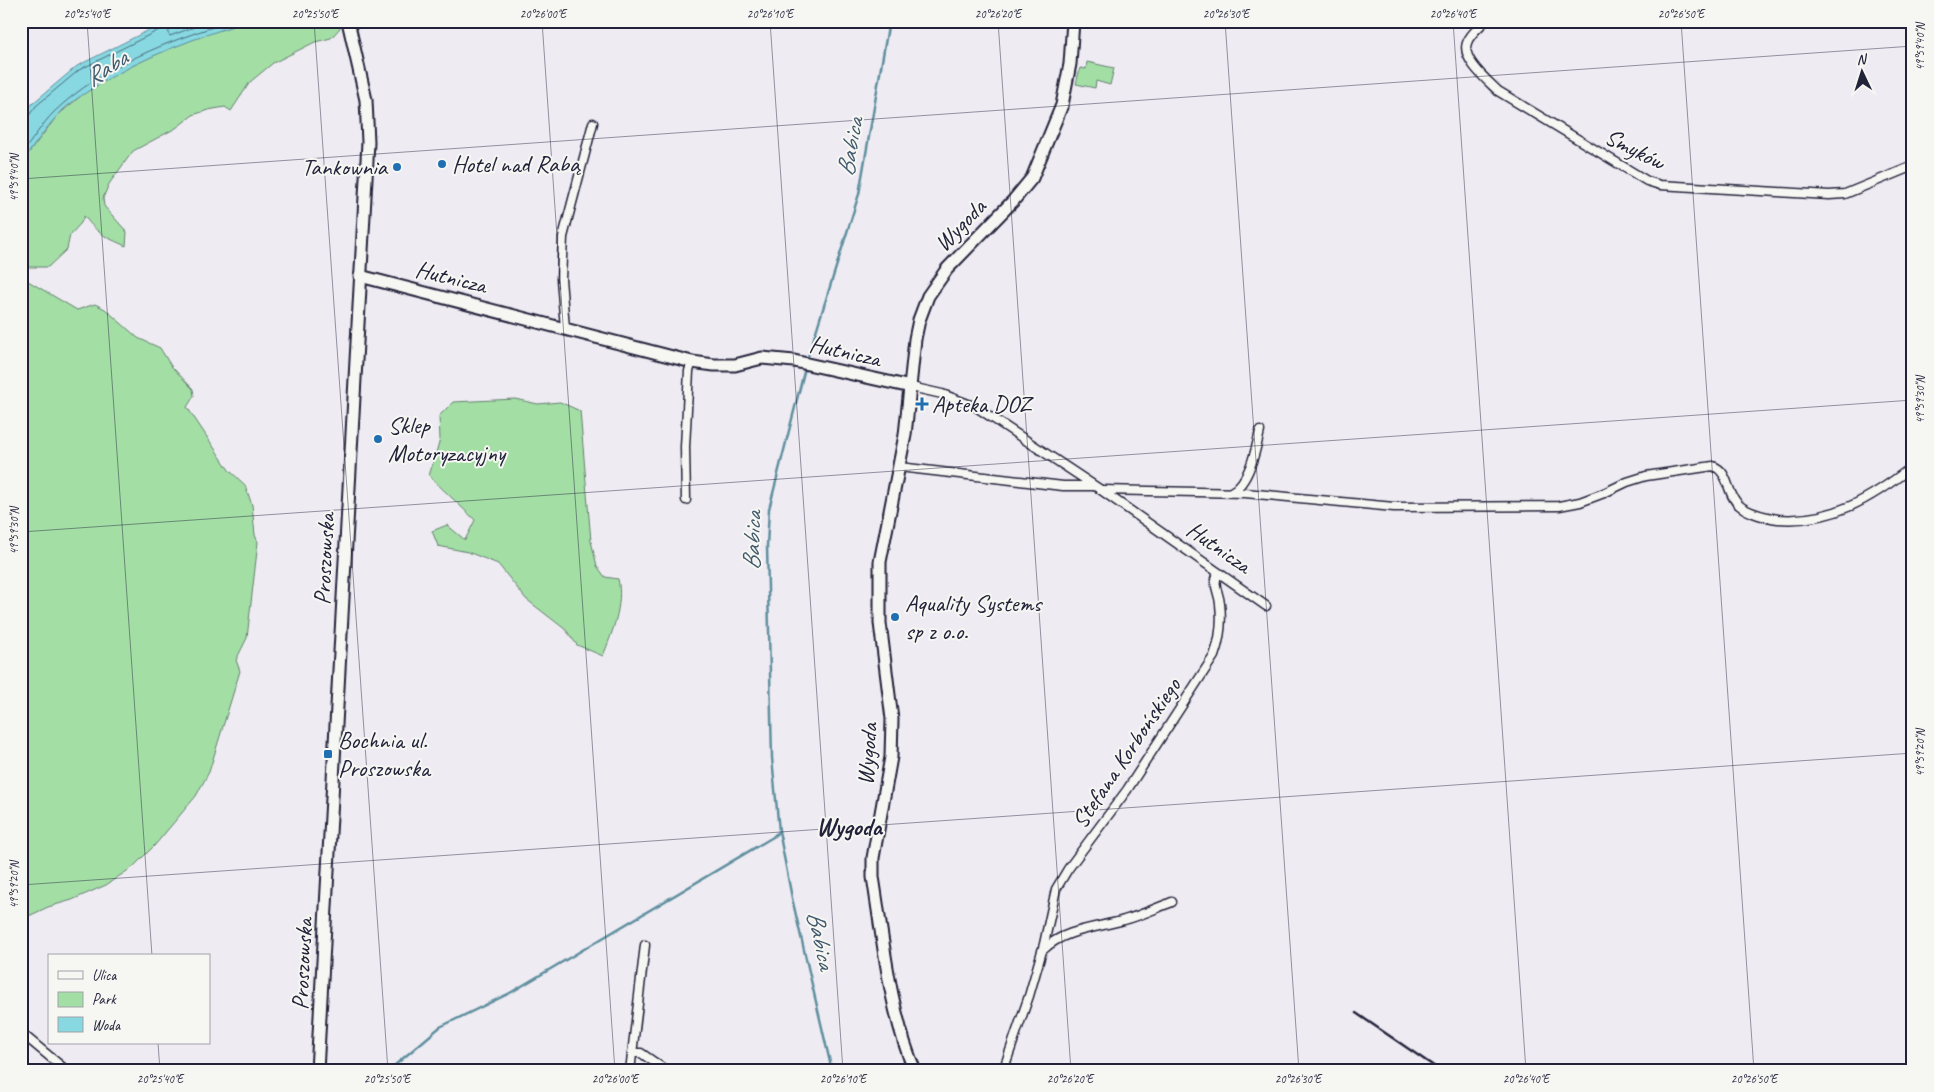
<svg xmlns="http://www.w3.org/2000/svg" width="1934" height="1092" font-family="Caveat,sans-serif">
	<rect width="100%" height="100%" fill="#efebf2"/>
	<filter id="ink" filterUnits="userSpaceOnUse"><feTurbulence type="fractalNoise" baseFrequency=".02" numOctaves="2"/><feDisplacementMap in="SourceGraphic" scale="10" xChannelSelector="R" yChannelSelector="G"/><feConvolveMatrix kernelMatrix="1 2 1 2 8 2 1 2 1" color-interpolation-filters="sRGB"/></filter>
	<g filter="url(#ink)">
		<g fill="#a3dea5" stroke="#628070">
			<path d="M249,21H340V28L331,38L315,42L273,63L250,82L231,111L225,107L208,110L193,115L176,128L133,151L109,184L103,198L104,206L127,232L126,246C105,237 98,234 84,216L81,223L70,235L67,249L48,267H29L21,264V163L57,116L83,94L119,72L168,49L213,32Z"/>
			<polygon points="1087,62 1114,68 1110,85 1096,81 1095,88 1076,84 1080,68 1086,69"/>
			<polygon points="21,275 28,281 77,310 95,304 105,309 138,338 160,348 171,366 193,389 194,396 187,407 229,470 245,485 252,505 255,535 258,542 247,638 236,660 240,671 209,772 196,796 155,845 133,867 106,885 72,900 48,907 31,915 21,916"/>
			<path d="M515,399L538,404L560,402L580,411L591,541L597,566L605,577L618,579C624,604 612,633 603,656L577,645L566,630L526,599L498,564L468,552L438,546L432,531L447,525L465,540L475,520L429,476L440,439L439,416L453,402Z"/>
		</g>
		<path fill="#87d8e1" stroke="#5f8f9f" d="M167,21H249C197,37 145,56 98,85C84,94 67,104 56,117C43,131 33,148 21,163V117L33,103L77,66Z"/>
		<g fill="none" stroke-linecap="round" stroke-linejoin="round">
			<g stroke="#4a6b7d" stroke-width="1">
				<polyline points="172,21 172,27 168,33 170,36 210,21"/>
				<polyline points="21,120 27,118 36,106 79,70 163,28 166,21"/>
				<path d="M21,154C32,141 42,124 54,112C102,66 170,40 232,21"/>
			</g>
			<g stroke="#5f8f9f" stroke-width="2.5">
				<polyline points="807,360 859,194 889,21"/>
				<polyline points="805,368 769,509 767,546 772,758 779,831 792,898 832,1071"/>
				<polyline points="388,1071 440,1027 510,993 773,837 779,831"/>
			</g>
			<defs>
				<g id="street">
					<path d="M1485,21C1479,27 1469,35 1467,43C1461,59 1488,81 1498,91L1647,181L1660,185L1829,195L1845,194L1913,166"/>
					<polyline points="565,328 561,279 563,237 593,123"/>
					<polyline points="911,387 942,394 976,407 1101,490 1266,606"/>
					<polyline points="899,467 1063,486 1093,486"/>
					<path d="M1101,490L1245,493L1394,507L1559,506L1580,502L1604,493L1627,482L1646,476L1713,466C1730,472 1726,494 1739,505C1749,514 1766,517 1778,519C1832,523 1872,498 1913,466"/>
					<path d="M1231,492C1249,484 1256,449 1260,431"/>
					<polyline points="686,500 685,447 689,371 692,362"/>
					<path d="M1044,949C1065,929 1097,928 1124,920C1140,916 1156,908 1172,902"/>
					<polyline points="21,1036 25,1036 67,1071"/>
					<polyline points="632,1053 641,1053 667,1071"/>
					<polyline points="630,1071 645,945"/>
					<path d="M1003,1071L1029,996L1044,944L1056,889L1068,869L1127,790L1214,656C1220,640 1222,621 1220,604C1219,591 1212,586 1218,573"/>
				</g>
				<g id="secondary">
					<polyline points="360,276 692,362 714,365 735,365 762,358 794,361 911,387"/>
					<polyline points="317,1071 368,142 366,100 348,21"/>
					<path d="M915,1071C890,1014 883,939 873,877V858L891,757L892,719L880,623V562L905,435L915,339L919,320L928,296L947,269L1013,201L1032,178L1062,105L1070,64L1073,21"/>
				</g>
			</defs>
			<use href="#street" stroke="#22223b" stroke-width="11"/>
			<use href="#secondary" stroke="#22223b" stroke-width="15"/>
			<use href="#street" stroke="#f6f6f2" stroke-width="8"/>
			<use href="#secondary" stroke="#f6f6f2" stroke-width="11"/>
			<polyline stroke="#22223b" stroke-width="2.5" points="1356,1013 1441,1071"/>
		</g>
	</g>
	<path fill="none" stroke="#22223b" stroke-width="1" stroke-opacity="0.45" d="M87,21L152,956M314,21L388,1071M542,21L615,1071M770,21L843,1071M998,21L1071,1071M1225,21L1299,1071M1453,21L1526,1071M1681,21L1754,1071M1908,21L1913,84M21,179L1913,46M21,532L1913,400M21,885L1913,753M158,1043L160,1071"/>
	<g fill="#1f6fb2" stroke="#f6f6f2" stroke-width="2">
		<circle cx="442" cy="164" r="5"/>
		<circle cx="397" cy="167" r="5"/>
		<path d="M919.5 396.5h5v5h5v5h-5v5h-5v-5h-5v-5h5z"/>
		<circle cx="378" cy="439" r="5"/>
		<circle cx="895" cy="617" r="5"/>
		<rect x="323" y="749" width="10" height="10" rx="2.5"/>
	</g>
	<g text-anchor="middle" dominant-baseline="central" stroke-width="4" stroke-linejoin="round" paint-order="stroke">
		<g font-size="24" fill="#22223b" stroke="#f6f6f2">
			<text transform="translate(1635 149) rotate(27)">Smyków</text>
			<text transform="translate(960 225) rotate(-46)">Wygoda</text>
			<text transform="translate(451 277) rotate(14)">Hutnicza</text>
			<text transform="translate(845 351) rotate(13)">Hutnicza</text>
			<text transform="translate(1219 547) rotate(35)">Hutnicza</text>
			<text transform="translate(324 559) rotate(-87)">Proszowska</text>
			<text transform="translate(1126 753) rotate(-56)">Stefana Korbońskiego</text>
			<text transform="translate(867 754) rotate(-86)">Wygoda</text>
			<text transform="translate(302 964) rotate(-87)">Proszowska</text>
		</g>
		<g font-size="24" fill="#22223b" stroke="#f6f6f2" text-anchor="start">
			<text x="452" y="164">Hotel nad Rabą</text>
			<text x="387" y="167" text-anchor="end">Tankownia</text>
			<text x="932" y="404">Apteka DOZ</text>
			<text x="388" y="425">Sklep<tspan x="388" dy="28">Motoryzacyjny</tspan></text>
			<text x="905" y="603">Aquality Systems<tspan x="905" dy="28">sp z o.o.</tspan></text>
			<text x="338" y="740">Bochnia ul.<tspan x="338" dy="28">Proszowska</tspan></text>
		</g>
		<g font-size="25" font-style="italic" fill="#40596d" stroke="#f6f6f2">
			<text transform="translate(106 68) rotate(-33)">Raba</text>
			<text transform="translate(850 147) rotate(-80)">Babica</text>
			<text transform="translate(752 541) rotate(-88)">Babica</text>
			<text transform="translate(821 940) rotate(78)">Babica</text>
		</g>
		<g font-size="25" font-weight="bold" fill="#22223b" stroke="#f6f6f2">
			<text x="849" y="827">Wygoda</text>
		</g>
	</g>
	<rect width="1934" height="1092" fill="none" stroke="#f6f6f2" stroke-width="55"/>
	<rect x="48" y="954" width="162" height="90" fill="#f6f6f2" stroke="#a1a1a9"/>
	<rect x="58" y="971" width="25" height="8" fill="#f6f6f2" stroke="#a1a1a9"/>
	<text x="92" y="980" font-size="15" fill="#22223b">Ulica</text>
	<rect x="58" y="992" width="25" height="15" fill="#a3dea5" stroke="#a1a1a9"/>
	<text x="92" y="1004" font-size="15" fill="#22223b">Park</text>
	<rect x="58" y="1017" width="25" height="15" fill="#87d8e1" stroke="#a1a1a9"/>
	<text x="92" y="1030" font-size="15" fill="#22223b">Woda</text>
	<g transform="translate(1862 72) rotate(356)" stroke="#f6f6f2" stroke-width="4" paint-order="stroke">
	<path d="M0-4L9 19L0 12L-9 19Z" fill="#22223b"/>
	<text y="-8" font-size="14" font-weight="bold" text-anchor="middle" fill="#22223b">N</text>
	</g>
	<rect x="28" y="28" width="1878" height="1036" fill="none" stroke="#22223b" stroke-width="2"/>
	<g font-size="12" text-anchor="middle" fill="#22223b">
		<text x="87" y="18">20°25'40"E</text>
		<text x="315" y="18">20°25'50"E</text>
		<text x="543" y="18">20°26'00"E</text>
		<text x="770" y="18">20°26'10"E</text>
		<text x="998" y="18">20°26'20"E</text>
		<text x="1226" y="18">20°26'30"E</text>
		<text x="1453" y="18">20°26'40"E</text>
		<text x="1681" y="18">20°26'50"E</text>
		<text transform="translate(1920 47) rotate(-90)" y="4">49°59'40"N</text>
		<text transform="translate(14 178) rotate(-90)" y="4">49°59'40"N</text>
		<text transform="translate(1920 400) rotate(-90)" y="4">49°59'30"N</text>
		<text transform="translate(14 531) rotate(-90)" y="4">49°59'30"N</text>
		<text transform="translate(1920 753) rotate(-90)" y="4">49°59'20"N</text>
		<text transform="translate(14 885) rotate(-90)" y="4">49°59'20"N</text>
		<text x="160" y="1083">20°25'40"E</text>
		<text x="387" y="1083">20°25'50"E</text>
		<text x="615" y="1083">20°26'00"E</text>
		<text x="843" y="1083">20°26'10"E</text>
		<text x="1070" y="1083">20°26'20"E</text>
		<text x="1298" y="1083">20°26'30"E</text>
		<text x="1526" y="1083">20°26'40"E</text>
		<text x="1754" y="1083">20°26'50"E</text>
	</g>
</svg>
